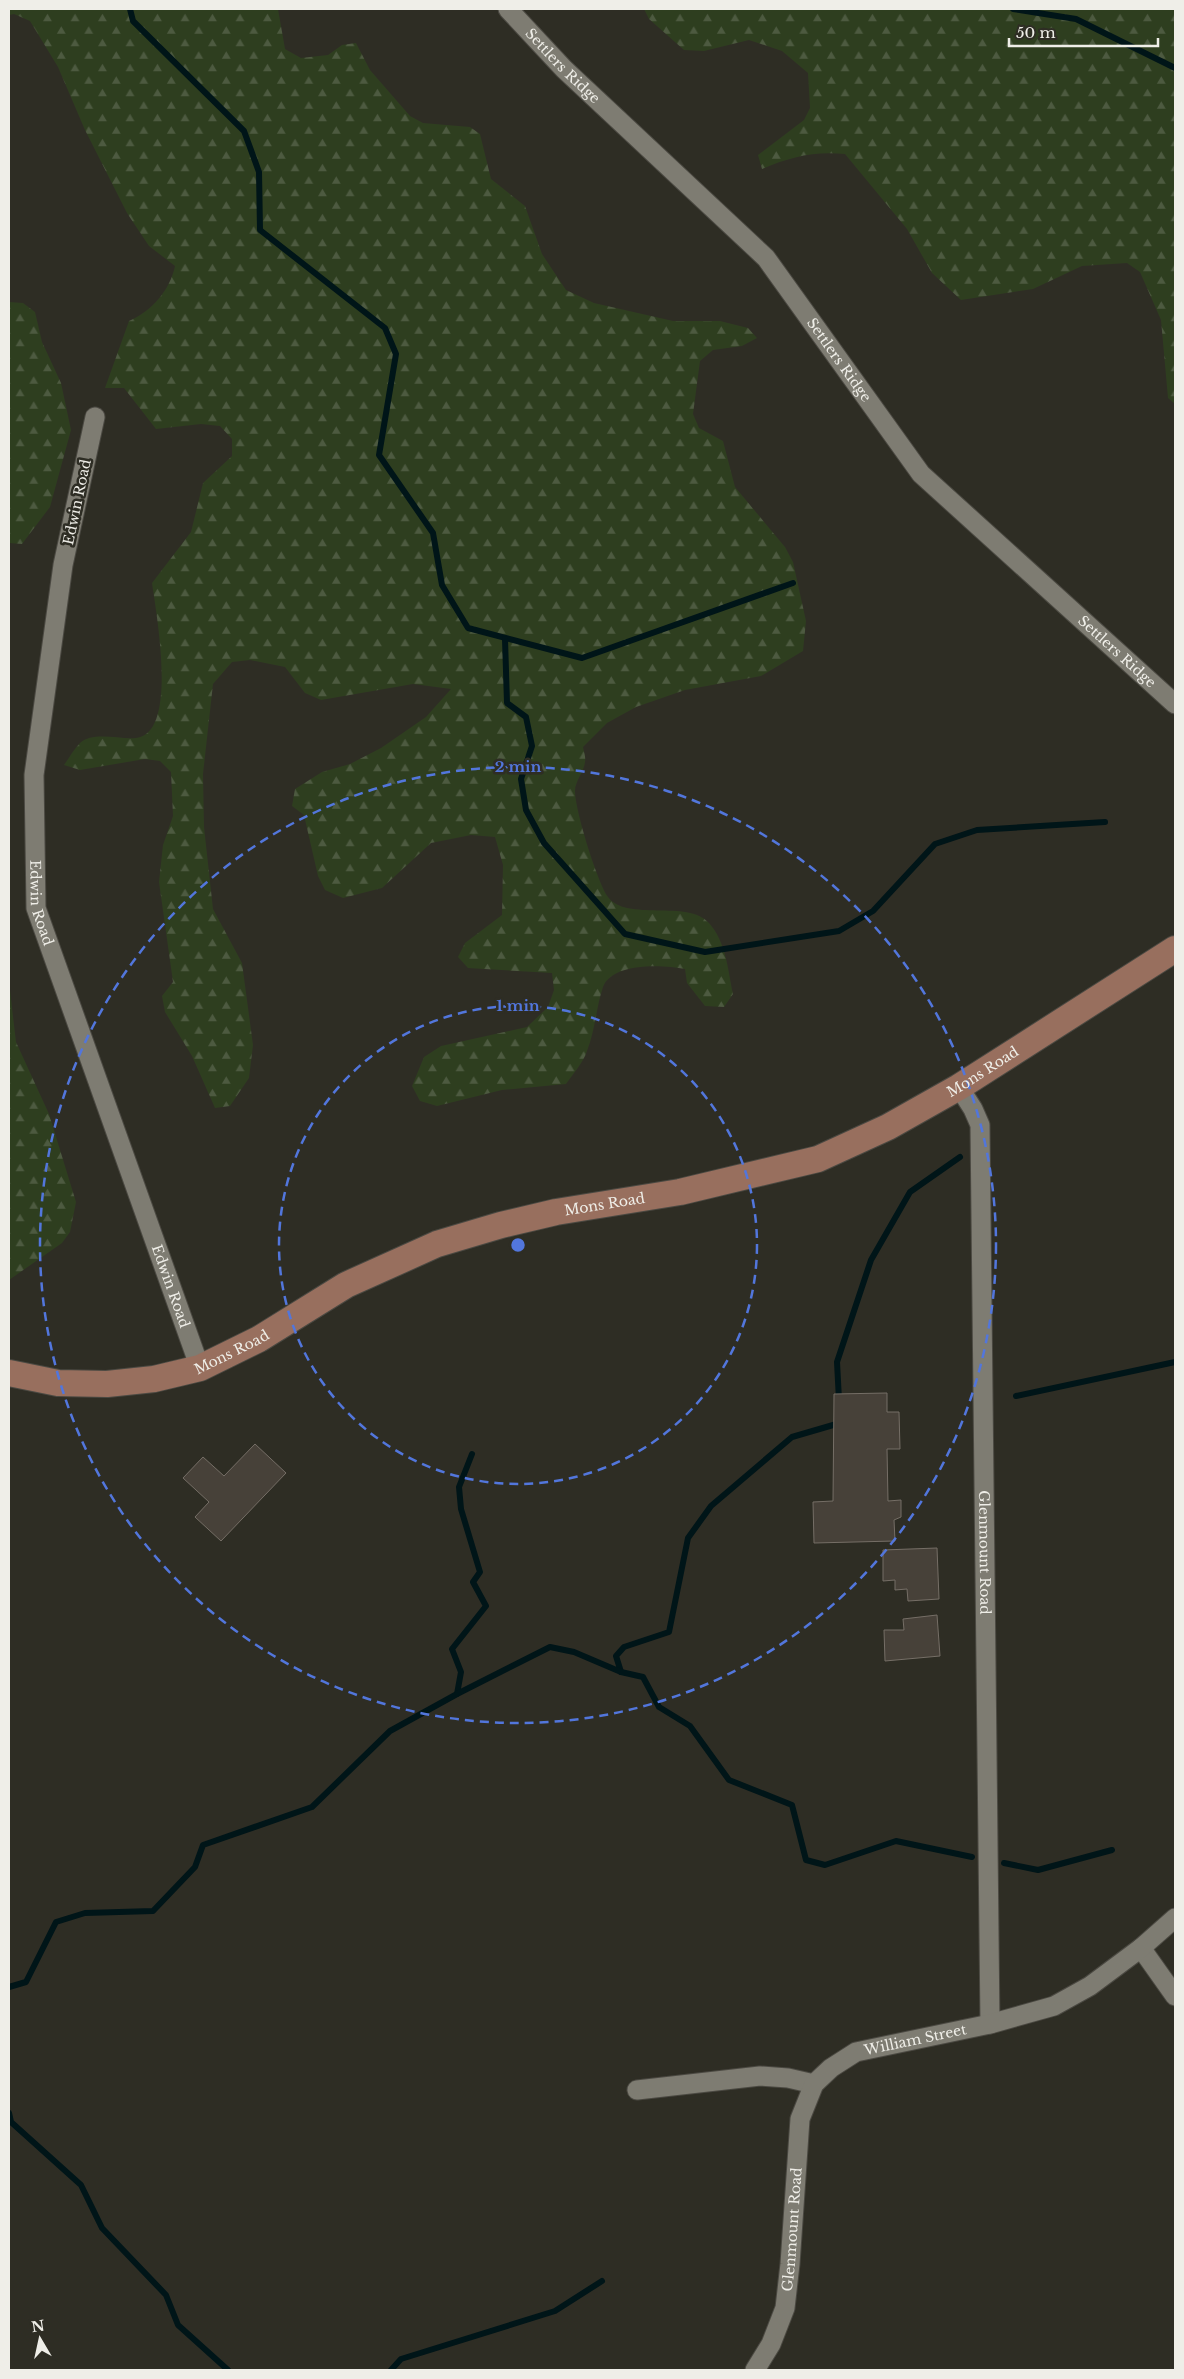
<svg xmlns="http://www.w3.org/2000/svg" width="1184" height="2379" font-family="'Libre Baskerville',serif">
	<defs>
		<pattern id="forest-firs" width="22" height="20" patternUnits="userSpaceOnUse" patternTransform="scale(1.25)"><rect width="22" height="20" fill="#2e3e1f"/><path d="M5 1l3.5 6h-7zM16 11l3.5 6h-7z" fill="#4d5a40"/></pattern>
	</defs>
	<rect width="100%" height="100%" fill="#2e2d24"/>
	<g fill="url(#forest-firs)">
		<path d="M9,9H278L285,49L301,58L328,55L342,45L356,43L370,70L410,116L423,123L470,127L480,134L491,179L525,206L542,254L566,290L594,303L673,321H720L748,328L757,338L742,346L713,350L700,361L693,414L699,428L723,441L735,487L785,547L793,562L806,621L803,651L761,676L685,690L636,707L607,723L583,747C584,752 586,758 585,762C584,772 575,781 575,791C575,810 597,881 608,897C626,922 688,899 709,923C726,942 728,970 733,994L724,1007L705,1006L687,983L685,969C663,965 613,962 603,987C596,1008 595,1031 587,1051C583,1063 573,1074 566,1084L502,1090L437,1106L420,1101L412,1086L424,1057L441,1046L527,1027L548,1007L554,990L552,973L468,968L458,957L465,943L502,915L503,865L495,837L471,835L431,843L382,888L343,898L325,890L318,876L304,815L292,806L295,789L322,772L350,764L381,748L426,717L451,689L413,684L321,700L305,693L285,667L250,660L232,662L213,684L203,774L204,827L213,909L242,963L253,1045L249,1078L230,1106L215,1108L192,1056L165,1012L162,996L173,982L159,882L163,845L173,816L171,772L160,761L145,759L80,770L64,765C69,758 74,749 80,743C93,731 121,740 136,738C179,734 156,612 152,583L191,532L203,483L232,456V439L220,426L201,424L156,429L124,388H105L129,321C152,311 170,290 175,266L149,246L127,213L85,130L58,67L30,21L14,14L9,15Z"/>
		<path d="M644,9H1175V404L1168,398L1161,320L1140,272L1127,263L1082,266L1033,289L961,300L932,273L907,229L845,154C814,151 790,157 762,169L758,155L804,120L810,108L808,73L782,51L749,40L704,51L684,50L649,19Z"/>
		<polygon points="9,302 23,303 35,312 42,342 61,383 71,430 50,507 22,544 9,543"/>
		<polygon points="9,982 16,1042 49,1114 76,1202 70,1232 62,1243 9,1280"/>
	</g>
	<g fill="none" stroke-linecap="round" stroke-linejoin="round">
		<g stroke="#001518" stroke-width="6">
			<polyline points="130,9 133,21 244,131 259,172 260,230 385,328 396,354 379,455 433,533 442,585 468,628 582,658 793,583"/>
			<polyline points="1013,9 1076,19 1175,68"/>
			<polyline points="505,639 507,703 526,717 532,746 521,779 526,810 544,843 625,934 705,952 839,931 873,911 935,844 977,830 1105,822"/>
			<polyline points="1016,1396 1175,1362"/>
			<polyline points="839,1400 837,1362 871,1260 910,1192 960,1157"/>
			<polyline points="621,1672 616,1656 624,1647 669,1632 688,1538 711,1506 792,1437 840,1423"/>
			<polyline points="457,1694 461,1672 452,1649 486,1606 473,1582 480,1572 461,1509 459,1487 472,1454"/>
			<polyline points="1004,1863 1038,1870 1112,1850"/>
			<polyline points="9,1987 26,1982 56,1922 85,1913 153,1911 195,1867 203,1845 312,1807 390,1731 457,1694 550,1647 574,1652 621,1672 643,1677 659,1707 690,1726 729,1780 792,1805 806,1860 825,1865 896,1841 972,1857"/>
			<polyline points="9,2113 11,2122 81,2185 102,2228 166,2295 178,2325 228,2370"/>
			<polyline points="391,2370 401,2359 555,2311 602,2281"/>
		</g>
	</g>
	<g fill="#474139" stroke="#756e66">
		<polygon points="887,1393 887,1412 899,1412 900,1449 887,1449 888,1501 901,1500 901,1517 894,1520 895,1541 814,1543 813,1502 833,1501 834,1394"/>
		<polygon points="255,1444 286,1473 221,1541 195,1517 209,1502 183,1478 203,1457 224,1476"/>
		<polygon points="937,1548 939,1599 908,1601 907,1589 895,1590 895,1580 883,1581 883,1550"/>
		<polygon points="937,1615 940,1656 885,1661 884,1630 904,1630 903,1619"/>
	</g>
	<g fill="none" stroke-linecap="round" stroke-linejoin="round">
		<defs>
			<g id="minor">
				<path id="s1" d="M508,9L564,69L766,258L921,474L1175,704"/>
				<path id="s2" d="M95,417L63,565L34,775L36,908L200,1368"/>
				<path id="s3" d="M959,1087L973,1109L980,1125L990,2024"/>
				<polyline points="1141,1948 1175,1996"/>
				<polyline points="637,2090 760,2076 788,2078 814,2084"/>
				<path id="s4" d="M755,2370L771,2344L785,2308L790,2264L800,2119L814,2084L831,2068L856,2052L990,2024L1054,2006L1090,1986L1141,1948L1175,1918"/>
			</g>
			<g id="secondary">
				<path id="s5" d="M9,1373L58,1383L107,1384L154,1379L200,1368L259,1339L346,1285L437,1244L501,1225L556,1212L680,1192L818,1159L888,1127L959,1087L1175,949"/>
			</g>
		</defs>
		<use href="#minor" stroke="#4b4942" stroke-width="21"/>
		<use href="#secondary" stroke="#4b4942" stroke-width="28"/>
		<use href="#minor" stroke="#7e7c72" stroke-width="19"/>
		<use href="#secondary" stroke="#986f5e" stroke-width="26"/>
	</g>
	<g fill="none" stroke="#5276dc" stroke-width="2.5" stroke-dasharray="9 6">
		<circle cx="518" cy="1245" r="239"/>
		<circle cx="518" cy="1245" r="478"/>
	</g>
	<g text-anchor="middle" dominant-baseline="central" stroke-width="5" stroke-linejoin="round" paint-order="stroke">
		<g font-size="14" fill="#efeee8" stroke="#2e2d24">
			<text stroke="none"><textPath href="#s1" startOffset="79">Settlers Ridge</textPath></text>
			<text stroke="none"><textPath href="#s1" startOffset="484">Settlers Ridge</textPath></text>
			<text transform="translate(77 502) rotate(-78)">Edwin Road</text>
			<text stroke="none"><textPath href="#s1" startOffset="889">Settlers Ridge</textPath></text>
			<text stroke="none"><textPath href="#s2" startOffset="492">Edwin Road</textPath></text>
			<text stroke="none"><textPath href="#s5" startOffset="1039">Mons Road</textPath></text>
			<text stroke="none"><textPath href="#s5" startOffset="634">Mons Road</textPath></text>
			<text stroke="none"><textPath href="#s2" startOffset="898">Edwin Road</textPath></text>
			<text stroke="none"><textPath href="#s5" startOffset="229">Mons Road</textPath></text>
			<text stroke="none"><textPath href="#s3" startOffset="471">Glenmount Road</textPath></text>
			<text stroke="none"><textPath href="#s4" startOffset="410">William Street</textPath></text>
			<text stroke="none"><textPath href="#s4" startOffset="148">Glenmount Road</textPath></text>
		</g>
	</g>
	<circle cx="518" cy="1245" r="8" fill="#5276dc" stroke="#2e2d24" stroke-width="2.5"/>
	<g font-size="15" text-anchor="middle" font-weight="bold" fill="#5276dc" stroke="#2e2d24" stroke-width="5" stroke-linejoin="round" paint-order="stroke">
		<text x="518" y="772">2 min</text>
		<text x="518" y="1011">1 min</text>
	</g>
	<rect width="1184" height="2379" fill="none" stroke="#efeee8" stroke-width="20"/>
	<g transform="translate(40 2339) rotate(351)" stroke="#2e2d24" stroke-width="4" paint-order="stroke">
	<path d="M0-4L9 19L0 12L-9 19Z" fill="#efeee8"/>
	<text y="-8" font-size="14" font-weight="bold" text-anchor="middle" fill="#efeee8">N</text>
	</g>
	<path d="M1009 38v8h149v-8" fill="none" stroke="#efeee8" stroke-width="2.5"/>
	<text x="1016" y="38" font-size="15" fill="#efeee8" stroke="#2e2d24" stroke-width="4" paint-order="stroke">50 m</text>
</svg>
